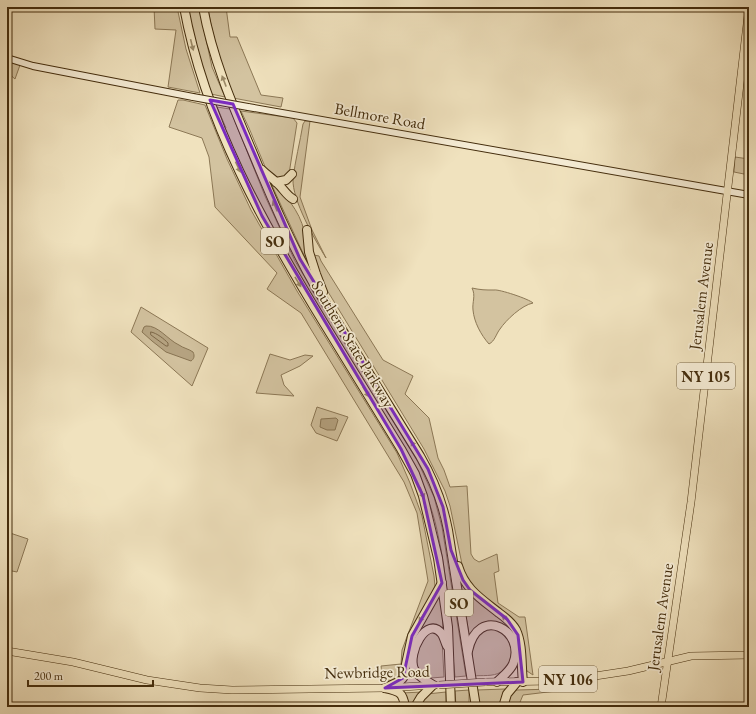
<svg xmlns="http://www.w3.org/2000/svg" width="756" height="714" font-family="'EB Garamond',serif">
	<rect width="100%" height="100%" fill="#f0e2be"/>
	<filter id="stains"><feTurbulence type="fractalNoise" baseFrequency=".005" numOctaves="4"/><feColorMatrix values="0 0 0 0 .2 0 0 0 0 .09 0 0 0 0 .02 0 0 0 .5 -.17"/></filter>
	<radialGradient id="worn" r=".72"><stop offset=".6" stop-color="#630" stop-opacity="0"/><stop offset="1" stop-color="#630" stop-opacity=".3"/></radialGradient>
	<g fill="#d3c3a0" stroke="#8c7856">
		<polygon points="154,7 177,7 186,49 200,93 168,87 176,30 155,29"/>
		<polygon points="187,7 199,7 212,67 225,97 211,94 198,57"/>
		<path d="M208,7H226L230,37H237L261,95L283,98L281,107L233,98C223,68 212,38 208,7Z"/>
		<polygon points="7,61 20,65 15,79 7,72"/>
		<path d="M178,100H183L205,105L227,159L251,210L297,291L397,453L410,483L422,516L434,576L435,586L403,669L397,681C382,682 383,680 381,666L401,664L402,650L428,581L417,513L404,482L301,313L267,289L277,273L215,207L209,157L202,138L169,127Z"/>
		<path d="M217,107L230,109L265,196L295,261L418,462L434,497L442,527L466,676L455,677C450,628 448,578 437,530C432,507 423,486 414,464L270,226L243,171L225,129L226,128Z"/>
		<polygon points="241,111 293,118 297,123 289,174 277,180 266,169 249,128"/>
		<path d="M305,121H310L300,197L312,230L326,258C315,240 292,200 293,179C295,161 300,142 303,124Z"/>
		<polygon points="735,157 749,159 749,175 734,172"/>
		<path d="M269,179C284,193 300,211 304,231C307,242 308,252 309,263L308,264Z"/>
		<polygon points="314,255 319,256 321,261 383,360 413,376 405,394 429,418 438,458 444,470 450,487 467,486 471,554 474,559 479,562 497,554 499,571 494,573 498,603 519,617 525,617 533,675 527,671 523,664 519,632 468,582 463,569 450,506 445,491 424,449 322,282"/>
		<path d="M472,288C481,290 485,290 494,290C499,289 529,299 533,303C522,305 506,320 500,329C496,334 495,341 489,344C481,335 474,322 473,310C472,302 476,296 472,288Z"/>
		<polygon points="141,307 208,348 192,386 131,332"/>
		<polygon points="270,354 290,360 305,355 313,356 300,366 281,375 284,385 294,396 256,393"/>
		<polygon points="317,407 348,417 337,441 316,433 311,425"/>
		<polygon points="7,532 28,539 17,572 7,570"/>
		<polygon points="462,581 505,620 515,636 503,625 488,621 487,624 472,634 469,634 460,582"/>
		<polygon points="439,593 442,609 443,632 424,628 422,626"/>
		<path d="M488,628C492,628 498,628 501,630C510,636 516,654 511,664C509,667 504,671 501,672C493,677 482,675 473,676L472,648L479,633Z"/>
		<polygon points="437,632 442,639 444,677 431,678 425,674 424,676 415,669 415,652 426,633"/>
		<polygon points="505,689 506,690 501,707 480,707 477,690"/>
		<polygon points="554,689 556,691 523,695 518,707 505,707 512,692 517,690"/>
		<polygon points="469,690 469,707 456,707 455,691"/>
		<polygon points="422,692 412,707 406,707 402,693"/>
		<polygon points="446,692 446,707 417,707 427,694"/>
	</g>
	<g fill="#b6a482" stroke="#887453">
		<path d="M146,326C158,325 168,340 179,345C183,348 189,349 193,352C195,356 194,359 191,361L166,352L152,341L142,332L144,327Z"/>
		<polygon points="336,418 338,420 335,430 327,430 320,427 321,419"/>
	</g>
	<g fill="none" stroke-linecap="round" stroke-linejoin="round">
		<path stroke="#7d6848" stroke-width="1" d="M151,332C157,333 164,339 168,343V346H166L151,335Z"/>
		<defs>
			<g id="secondary">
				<polyline points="7,58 33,66 193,97"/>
				<polyline points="248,107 749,195"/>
			</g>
			<g id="primary">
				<polyline points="7,651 73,662 147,680 200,688 232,690 385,688 435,685"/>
				<polyline points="485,682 550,681 582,678 628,671 691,656 749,655"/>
				<polyline points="661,707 691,502 749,7"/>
			</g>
			<g id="motorway">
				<path d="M184,7C205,122 265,227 325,325C350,366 376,408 401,449L415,474L423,496L438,558L448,627L451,707"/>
				<path d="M203,7C212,57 232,104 252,151C271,197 290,242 315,286L420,456C434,480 443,504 448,530L476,707"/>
				<path d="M262,170C267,175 272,178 277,183C283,188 286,195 293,199"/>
				<polyline points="276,182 286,180 292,174"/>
				<polyline points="307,230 309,252 316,274 323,292"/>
				<path d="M458,566C465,589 480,598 499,613C506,618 512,623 516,630C523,645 521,666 523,682"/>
				<path d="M468,651C478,603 527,631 513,664C510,671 502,677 497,682"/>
				<polyline points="385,688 400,681 403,678 412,636 442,583"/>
				<path d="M385,688C399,691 403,692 405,707"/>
				<path d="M415,707L421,697L433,685C427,681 418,677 414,669C407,653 427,614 442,634C444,637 445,642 447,646"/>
				<polyline points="503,707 507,694 517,682"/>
			</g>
		</defs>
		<use href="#secondary" stroke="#442d0d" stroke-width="8"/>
		<use href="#primary" stroke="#442d0d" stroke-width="8"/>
		<use href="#motorway" stroke="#442d0d" stroke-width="10"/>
		<use href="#secondary" stroke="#f5ecd5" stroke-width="6"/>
		<use href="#primary" stroke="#f0e2be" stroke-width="7"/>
		<use href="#motorway" stroke="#f0e2be" stroke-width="8"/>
		<defs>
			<polyline id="secondary-bridge" points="193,97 248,107"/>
			<polyline id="primary-bridge" points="439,685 485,682"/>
		</defs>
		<use href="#secondary-bridge" stroke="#442d0d" stroke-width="8" stroke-linecap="butt"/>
		<use href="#primary-bridge" stroke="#442d0d" stroke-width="8" stroke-linecap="butt"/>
		<use href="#secondary-bridge" stroke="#f5ecd5" stroke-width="6"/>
		<use href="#primary-bridge" stroke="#f0e2be" stroke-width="7"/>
	</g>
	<defs><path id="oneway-solid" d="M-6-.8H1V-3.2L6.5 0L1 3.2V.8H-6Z"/></defs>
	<g fill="#9a8866">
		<use href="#oneway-solid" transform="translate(192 45) rotate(76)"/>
		<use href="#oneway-solid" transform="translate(224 81) rotate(-111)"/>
		<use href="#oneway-solid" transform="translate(238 167) rotate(65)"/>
		<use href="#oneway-solid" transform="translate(275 206) rotate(-113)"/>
		<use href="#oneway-solid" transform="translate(298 282) rotate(59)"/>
		<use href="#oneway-solid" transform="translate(366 392) rotate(59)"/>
		<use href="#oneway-solid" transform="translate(414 446) rotate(-122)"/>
		<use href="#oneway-solid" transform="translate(422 493) rotate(70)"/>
		<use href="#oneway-solid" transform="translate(422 617) rotate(121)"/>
		<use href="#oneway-solid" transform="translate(506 619) rotate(-138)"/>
	</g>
	<path fill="#7b2cbf" fill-opacity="0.2" stroke="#7b2cbf" stroke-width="3" stroke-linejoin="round" d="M210,100L233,104L300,259L428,469L443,507L451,550L463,580L470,590L507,619L518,635L523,682L385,688L403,678L412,636L442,583L423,496L401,449L262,216Z"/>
	<g text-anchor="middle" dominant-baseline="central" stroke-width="3.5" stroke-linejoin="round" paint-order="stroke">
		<g fill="#f5ecd5" stroke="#796649" stroke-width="1">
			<rect x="261" y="228" width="28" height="26" rx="3"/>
			<rect x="677" y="363" width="58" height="26" rx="3"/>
			<rect x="445" y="590" width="28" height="26" rx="3"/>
			<rect x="539" y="666" width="58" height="26" rx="3"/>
		</g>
		<g font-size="15" font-weight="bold" fill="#442d0d">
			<text x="275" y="241">SO</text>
			<text x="706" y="376">NY 105</text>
			<text x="459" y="603">SO</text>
			<text x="568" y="679">NY 106</text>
		</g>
		<g font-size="16" fill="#442d0d" stroke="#f5ecd5">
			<text transform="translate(380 116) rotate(10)">Bellmore Road</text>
			<text transform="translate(701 296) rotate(-83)">Jerusalem Avenue</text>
			<text transform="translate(353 344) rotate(59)">Southern State Parkway</text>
			<text transform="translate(660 617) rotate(-82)">Jerusalem Avenue</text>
			<text transform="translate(377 672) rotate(-1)">Newbridge Road</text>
		</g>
	</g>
	<rect width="756" height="714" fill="none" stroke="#f0e2be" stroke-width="24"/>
	<rect x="8" y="8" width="740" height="698" fill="none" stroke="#442d0d" stroke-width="2"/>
	<rect x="12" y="12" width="732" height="690" fill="none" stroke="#442d0d"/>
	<path d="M28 680v6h125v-6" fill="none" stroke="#442d0d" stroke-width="2"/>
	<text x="34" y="680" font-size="12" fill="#442d0d" stroke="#f5ecd5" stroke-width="3" paint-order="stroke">200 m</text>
	<rect width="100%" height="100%" filter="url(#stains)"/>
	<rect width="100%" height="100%" fill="url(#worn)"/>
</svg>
